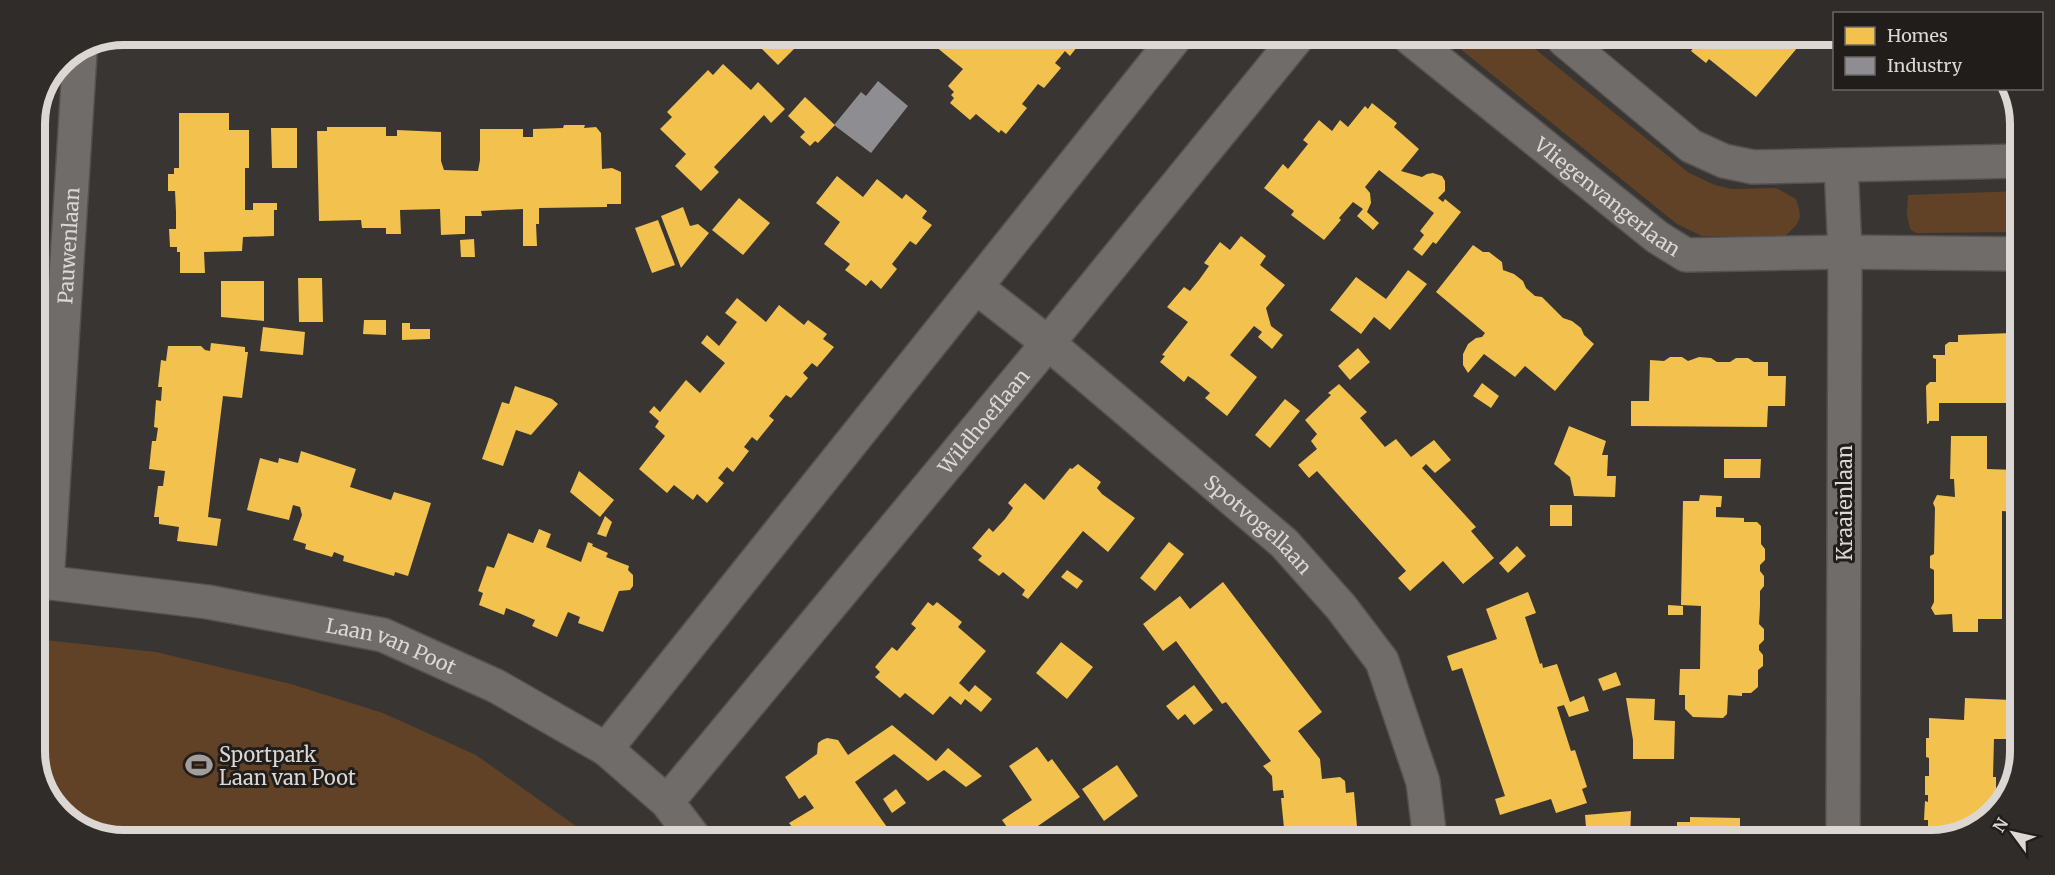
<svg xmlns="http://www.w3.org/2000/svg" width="2055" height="875" font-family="Merriweather,serif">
	<rect width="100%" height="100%" fill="#383532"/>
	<g fill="#614226">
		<path d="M1448,39L1524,40L1689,173L1715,185L1732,189L1776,188L1796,199C1803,219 1801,222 1785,236H1702L1677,224Z"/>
		<polygon points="2020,191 2019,232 1916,233 1910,229 1907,215 1908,195"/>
		<polygon points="35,639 156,652 291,684 383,713 476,755 590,836 90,834 53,805 35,758"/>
	</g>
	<g fill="#f2c14e">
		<polygon points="759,37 819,37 811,46 804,39 778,65 755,42"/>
		<polygon points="924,37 957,38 959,39 961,38 1084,38 1070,56 1065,51 1055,63 1061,68 1044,88 1038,84 1022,104 1027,108 1006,134 1001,130 999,133 976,114 970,120 950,103 954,98 951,95 954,92 948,86 963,69"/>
		<polygon points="1686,40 1690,40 1803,41 1756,97 1709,59 1706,63 1691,51 1694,47"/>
		<polygon points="723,64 751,90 758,82 785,109 771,123 764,115 714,167 719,172 701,191 675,166 686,154 660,129 672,117 667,112 708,70 713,75"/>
		<polygon points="805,97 835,125 818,143 815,141 810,146 800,137 805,132 788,116"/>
		<polygon points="1372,103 1397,123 1394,127 1419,149 1401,171 1422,177 1427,174 1433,173 1442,176 1445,181 1445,191 1438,198 1443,202 1445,199 1461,212 1436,244 1433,242 1422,256 1413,249 1424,235 1420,231 1434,213 1379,170 1365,187 1370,193 1371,203 1367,212 1379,223 1373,230 1357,216 1363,209 1353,202 1339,218 1341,220 1324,240 1291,215 1294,211 1264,188 1283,164 1288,169 1308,144 1303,140 1319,120 1332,131 1340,120 1348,127 1365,106 1368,109"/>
		<polygon points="179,113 229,113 229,130 249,130 249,168 245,168 245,210 253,210 253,203 277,203 277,210 274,210 274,236 243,237 242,251 204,252 205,273 180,273 180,252 177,252 177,247 170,247 169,229 176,229 176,212 175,191 168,191 168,174 174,174 174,168 179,168"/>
		<polygon points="564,125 585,125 584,128 596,127 601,133 602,169 612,168 621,172 621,204 607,204 607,207 539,208 539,224 536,224 537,246 523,246 523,209 481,211 482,216 465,216 465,234 462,234 441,235 440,209 400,210 401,234 386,234 386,228 362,228 361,220 319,221 317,131 327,131 327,127 386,127 386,136 397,136 397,130 441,132 441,161 444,170 478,171 480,160 480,129 523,129 523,137 533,137 533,129 563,128"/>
		<polygon points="271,128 297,128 297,168 272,168"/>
		<polygon points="837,176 863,197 877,179 902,199 906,194 927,211 922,218 932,225 916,245 910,241 892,264 897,269 881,289 871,280 866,286 845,270 850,264 824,244 840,222 816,203"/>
		<polygon points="739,198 770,223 743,255 712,230"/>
		<polygon points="683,207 690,226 698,224 709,233 681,268 661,216"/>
		<polygon points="658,220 675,265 652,273 635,228"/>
		<polygon points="1241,236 1266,256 1260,265 1285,285 1266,308 1271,326 1283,335 1272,349 1258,337 1262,332 1254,326 1230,355 1257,377 1227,416 1205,398 1210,393 1194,380 1188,376 1184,382 1160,362 1165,356 1162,355 1188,322 1167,307 1184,287 1190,291 1199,280 1209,266 1204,263 1220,242 1230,250"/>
		<polygon points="474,239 475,257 461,257 460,240"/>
		<polygon points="1473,245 1483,252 1489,252 1502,262 1503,270 1514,274 1523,281 1526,288 1535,296 1542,297 1563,318 1572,321 1581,328 1584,335 1594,344 1555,391 1525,366 1515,377 1484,354 1468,373 1463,365 1463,354 1468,344 1476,338 1482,337 1485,333 1436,292"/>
		<polygon points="1408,270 1427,284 1390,330 1374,317 1361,334 1330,310 1356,277 1386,299"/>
		<polygon points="298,278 322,278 323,322 299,322"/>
		<polygon points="221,281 264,281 264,321 221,317"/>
		<polygon points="737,298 766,322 779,305 804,325 808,320 827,334 823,339 834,347 817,367 812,363 803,373 808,378 791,398 786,395 769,416 774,420 757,441 752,437 744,447 749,451 733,472 727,467 718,478 724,483 707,503 697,494 693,500 674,485 667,493 639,469 665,436 655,427 659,421 649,412 654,406 660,412 686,380 700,393 725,363 701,343 707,335 719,346 737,322 725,313"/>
		<polygon points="364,320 386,320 386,335 363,334"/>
		<polygon points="402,323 410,323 410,329 430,329 430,339 402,340"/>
		<polygon points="263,327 305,332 303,355 260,351"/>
		<polygon points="2012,333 2012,341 2018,341 2018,403 1939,403 1939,421 1929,421 1929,423 1927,424 1926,386 1930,382 1936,382 1936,359 1933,358 1933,355 1945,355 1945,345 1949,342 1958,342 1958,335"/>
		<polygon points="211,343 245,347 245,352 248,352 242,398 223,396 208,517 221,519 217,546 177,541 179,527 159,524 159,517 154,517 158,486 163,486 165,471 149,469 152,441 156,441 158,428 154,427 156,400 161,401 162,387 158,387 161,360 166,361 168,346 201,346 205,350 210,351"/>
		<polygon points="1358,348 1370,362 1350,380 1338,366"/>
		<polygon points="1670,357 1682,357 1688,361 1699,357 1711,358 1717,362 1730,362 1736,358 1748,358 1754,362 1768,362 1768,376 1786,376 1785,406 1768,406 1767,427 1631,426 1631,401 1649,401 1650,360 1664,361"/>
		<polygon points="1482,383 1499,396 1491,408 1473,396"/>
		<polygon points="1339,384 1367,412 1360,418 1385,447 1396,439 1411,457 1434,440 1451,460 1435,473 1426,464 1422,468 1476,527 1471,531 1494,558 1463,584 1443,561 1410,591 1398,578 1406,571 1390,553 1317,471 1309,478 1298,465 1317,449 1311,441 1317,434 1305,420 1331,395 1328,393"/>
		<polygon points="515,386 552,399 558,404 531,435 516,430 503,466 482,459 502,402 509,404"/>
		<polygon points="1285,399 1300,411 1270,448 1255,435"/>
		<polygon points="1569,426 1606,441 1602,455 1608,455 1607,476 1616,476 1615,497 1574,496 1570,477 1554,464"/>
		<polygon points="1951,436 1987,436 1987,469 2016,470 2015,512 2002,511 2002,619 1978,619 1978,632 1953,632 1952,614 1935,615 1931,608 1934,602 1934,570 1930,568 1930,556 1934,554 1935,508 1933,503 1937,495 1955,497 1954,479 1950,479"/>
		<polygon points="301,451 356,469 350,487 391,500 394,492 431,503 408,576 395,572 394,576 370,569 343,561 344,556 334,552 332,557 305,549 306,544 293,540 302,515 300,507 293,505 289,520 247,510 260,458 278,463 279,458 298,463"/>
		<polygon points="1724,459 1761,459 1760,478 1724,478"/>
		<polygon points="1078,464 1101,482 1097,488 1102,494 1135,518 1108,552 1083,531 1028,599 1022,595 1025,590 1003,572 999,576 978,560 982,556 972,548 989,528 993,532 1005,519 1013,508 1008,503 1025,483 1044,500 1070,468 1072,469"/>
		<polygon points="579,471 614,500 600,517 570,492"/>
		<polygon points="1700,495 1722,496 1721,507 1716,507 1716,517 1744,518 1744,522 1757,522 1761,526 1761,544 1765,549 1765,560 1760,565 1760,571 1764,576 1764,586 1760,591 1760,606 1759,624 1764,629 1764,640 1759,645 1759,650 1763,655 1763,666 1758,670 1758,687 1751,693 1742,693 1742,696 1728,695 1727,714 1723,718 1693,717 1685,709 1685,695 1679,695 1680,669 1700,669 1701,606 1681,605 1683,501 1699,501"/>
		<rect x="1550" y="505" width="22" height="21"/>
		<polygon points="605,516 612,522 606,537 597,534"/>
		<polygon points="539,529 551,534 546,547 581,562 588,542 593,544 592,546 608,553 606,557 629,566 628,570 633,575 633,586 630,590 619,591 603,632 578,623 580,617 568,612 557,637 532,626 535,620 521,614 506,608 504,615 479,605 483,593 478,591 487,566 494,568 508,533 533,543"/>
		<polygon points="1169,542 1184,554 1155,591 1140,578"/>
		<polygon points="1517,546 1526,556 1508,573 1499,563"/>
		<polygon points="1067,570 1083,581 1077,589 1061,577"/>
		<polygon points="1223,582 1322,712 1298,731 1320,759 1322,779 1340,777 1345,781 1346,793 1354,792 1358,838 1285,838 1281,798 1284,798 1283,790 1273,791 1272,776 1263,766 1271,761 1226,702 1222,704 1176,641 1163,651 1143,624 1180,596 1190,609"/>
		<polygon points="1528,592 1536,613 1525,617 1540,664 1542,663 1543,668 1557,664 1570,702 1584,696 1589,711 1569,717 1564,705 1557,707 1571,751 1575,750 1587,787 1582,789 1587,803 1556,813 1551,799 1500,815 1495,799 1505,796 1462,668 1452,671 1447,656 1497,639 1486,609"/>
		<polygon points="928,602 933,606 937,602 962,622 958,627 986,651 959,683 969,692 975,685 992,699 981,712 965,699 961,705 950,696 933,715 905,693 900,698 875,677 880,672 875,667 892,647 897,651 916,628 911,624"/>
		<polygon points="1668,605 1683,606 1683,615 1668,615"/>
		<polygon points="1061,642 1093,667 1067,699 1036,673"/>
		<polygon points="1616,672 1621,685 1603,691 1598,679"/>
		<polygon points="1194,685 1213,710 1194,725 1185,714 1178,720 1166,706"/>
		<polygon points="1626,698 1655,699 1654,720 1675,721 1674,759 1633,759 1633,740"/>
		<polygon points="1965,698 2012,700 2011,739 1994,739 1993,777 1996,777 1996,802 1994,802 1993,810 1981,825 1928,840 1928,820 1924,820 1925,801 1928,802 1928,795 1925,795 1925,776 1929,776 1929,758 1926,757 1926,738 1929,738 1929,718 1964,720"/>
		<polygon points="892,725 936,761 948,748 982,776 966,787 944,770 928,781 894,754 855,782 894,837 799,836 789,823 814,808 805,795 799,799 785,777 817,754 818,743 822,740 827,738 838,740 848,755"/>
		<polygon points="1037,747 1048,762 1052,759 1080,797 1022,837 1014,837 1002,820 1032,800 1009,766"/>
		<polygon points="1117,765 1138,796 1104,821 1082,789"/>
		<polygon points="896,789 906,803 892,813 883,799"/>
		<polygon points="1631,811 1630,839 1587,839 1585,815"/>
		<polygon points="1690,817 1740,818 1740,827 1757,828 1761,830 1761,840 1677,840 1677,822 1690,822"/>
	</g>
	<polygon fill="#8d8d92" points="878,81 908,106 871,153 834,125 861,92 866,96"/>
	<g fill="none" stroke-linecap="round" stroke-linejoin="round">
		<defs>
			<g id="minor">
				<path id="s1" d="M1411,39L1657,237L1686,255L1845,252L2019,254"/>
				<polyline points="1564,40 1691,146 1724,161 1753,167 2020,161"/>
				<polyline points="1841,165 1845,252 1843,840"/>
				<path id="s2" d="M976,287L1048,343L1284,543L1341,607L1382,661L1423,782L1430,839"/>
				<path id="s3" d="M35,581L208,602L383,635L496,686L606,749L667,802L693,836"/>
				<path id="s4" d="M47,583L80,52"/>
				<polyline points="606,749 1175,38"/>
				<path id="s5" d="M667,802L1048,343L1296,39"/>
			</g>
		</defs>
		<use href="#minor" stroke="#55514f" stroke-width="36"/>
		<use href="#minor" stroke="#6f6c69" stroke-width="33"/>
	</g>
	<defs>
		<symbol id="stadium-bare" viewBox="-9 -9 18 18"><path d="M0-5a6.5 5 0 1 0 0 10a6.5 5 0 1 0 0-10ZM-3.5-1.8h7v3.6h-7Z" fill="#a39e9b" stroke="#201d1a" stroke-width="2.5" paint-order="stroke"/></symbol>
	</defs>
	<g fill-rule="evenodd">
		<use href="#stadium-bare" x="180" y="746" width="38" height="38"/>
	</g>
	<g text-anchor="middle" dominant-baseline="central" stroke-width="6" stroke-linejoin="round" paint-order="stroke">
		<g font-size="20" fill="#dcd7d3" stroke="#201d1a">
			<text stroke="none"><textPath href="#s1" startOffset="252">Vliegenvangerlaan</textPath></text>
			<text stroke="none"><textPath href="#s4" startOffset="338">Pauwenlaan</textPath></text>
			<text stroke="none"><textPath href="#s5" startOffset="495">Wildhoeflaan</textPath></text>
			<text transform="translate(1844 503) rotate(-90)">Kraaienlaan</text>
			<text stroke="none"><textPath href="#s2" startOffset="369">Spotvogellaan</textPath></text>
			<text stroke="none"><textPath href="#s3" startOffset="363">Laan van Poot</textPath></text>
		</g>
		<g font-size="20" fill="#dcd7d3" stroke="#201d1a" text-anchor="start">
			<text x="219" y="754">Sportpark<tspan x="219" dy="23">Laan van Poot</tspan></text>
		</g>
	</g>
	<path d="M0 0H2055V875H0ZM124 45H1931A79 79 0 0 1 2010 124V751A79 79 0 0 1 1931 830H124A79 79 0 0 1 45 751V124A79 79 0 0 1 124 45Z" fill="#2f2c29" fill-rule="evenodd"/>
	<path fill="none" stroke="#dcd7d3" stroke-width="8" d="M124 45H1931A79 79 0 0 1 2010 124V751A79 79 0 0 1 1931 830H124A79 79 0 0 1 45 751V124A79 79 0 0 1 124 45Z"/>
	<rect x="1833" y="12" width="210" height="78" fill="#201d1a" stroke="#6b6764" stroke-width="1.5"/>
	<rect x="1845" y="27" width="30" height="18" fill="#f2c14e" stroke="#6b6764" stroke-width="1.5"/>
	<text x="1887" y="42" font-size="18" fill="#dcd7d3">Homes</text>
	<rect x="1845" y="57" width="30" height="18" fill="#8d8d92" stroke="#6b6764" stroke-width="1.5"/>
	<text x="1887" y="72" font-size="18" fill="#dcd7d3">Industry</text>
	<g transform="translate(2013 833) rotate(303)" stroke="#201d1a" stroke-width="4.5" paint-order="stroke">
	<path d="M0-4.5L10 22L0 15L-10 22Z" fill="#dcd7d3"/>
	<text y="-9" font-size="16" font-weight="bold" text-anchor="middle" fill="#dcd7d3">N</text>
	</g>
</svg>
